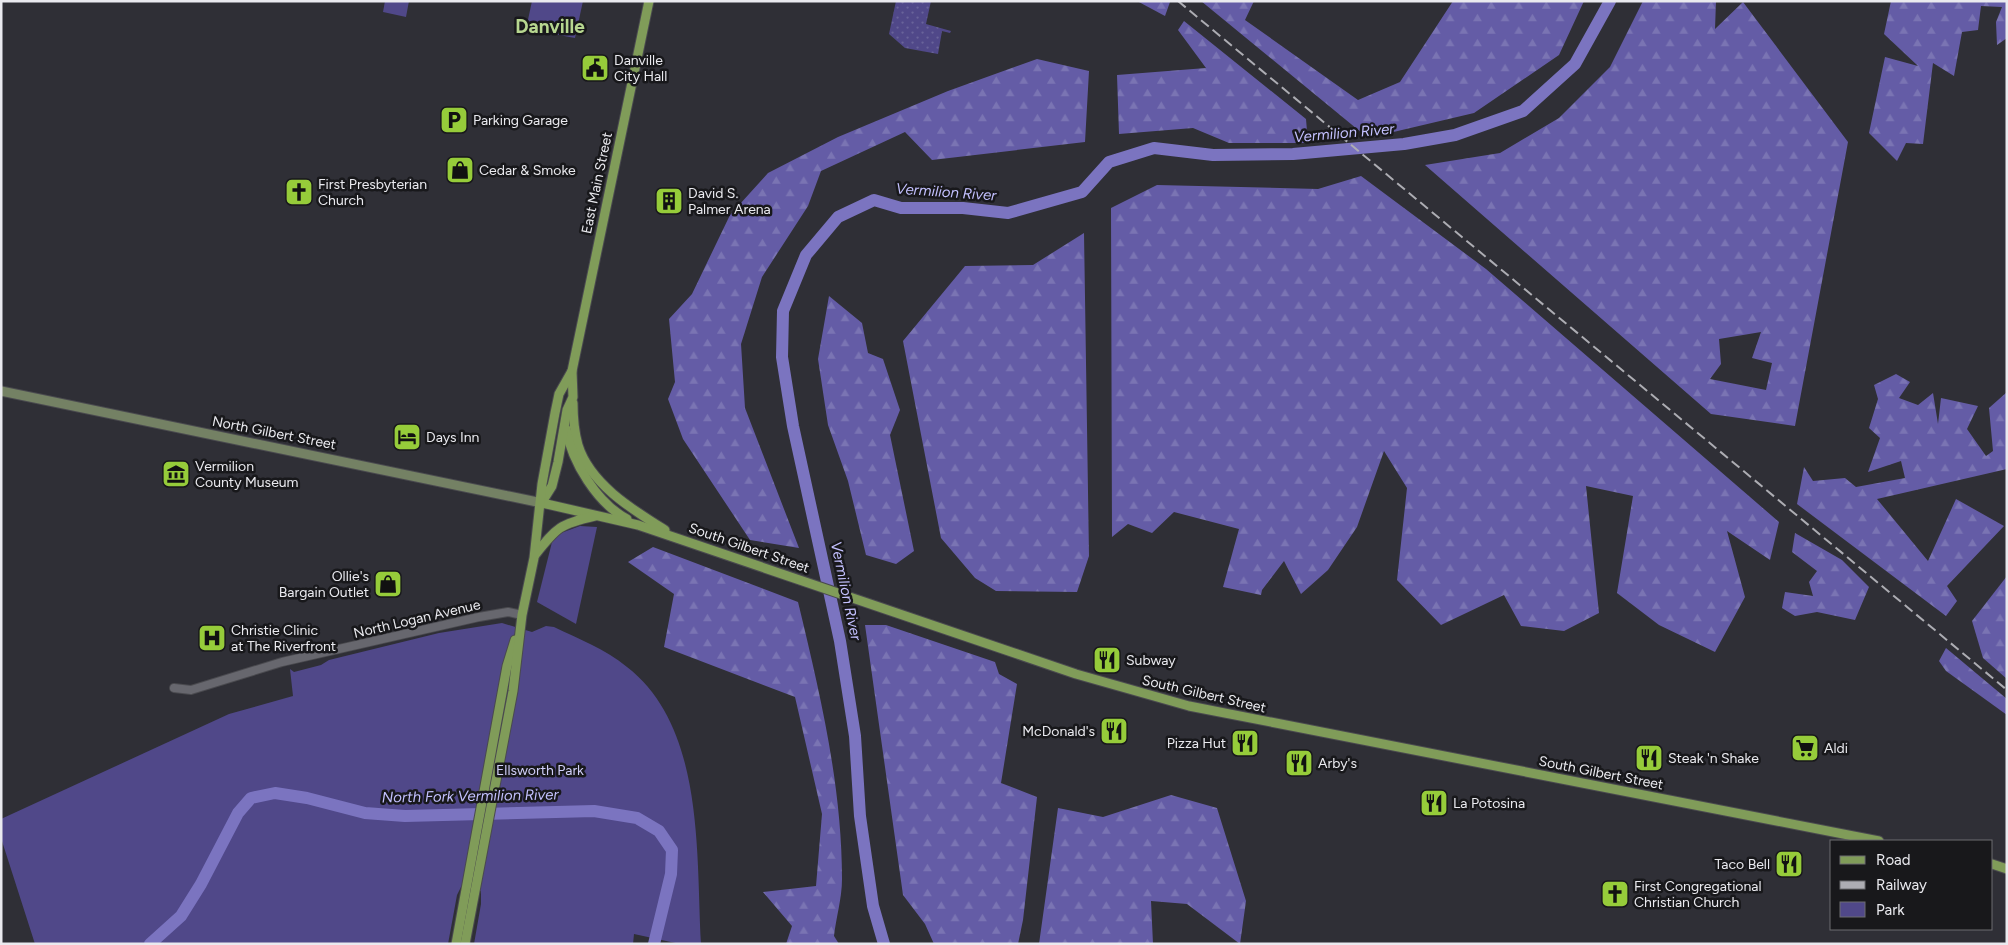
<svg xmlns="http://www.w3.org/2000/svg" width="2008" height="945" font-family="Figtree,sans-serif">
	<defs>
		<pattern id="grass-dots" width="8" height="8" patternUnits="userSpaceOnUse" patternTransform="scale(1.25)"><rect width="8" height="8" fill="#504889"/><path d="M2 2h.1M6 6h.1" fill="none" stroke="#69639a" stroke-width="1.8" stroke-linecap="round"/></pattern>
		<pattern id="forest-firs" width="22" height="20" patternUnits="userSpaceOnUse" patternTransform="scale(1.25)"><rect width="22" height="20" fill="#645ca6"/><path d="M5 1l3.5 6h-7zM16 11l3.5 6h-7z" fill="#7a74b3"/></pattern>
	</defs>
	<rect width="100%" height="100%" fill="#2f2f36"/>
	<polygon fill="url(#grass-dots)" points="896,1 931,1 926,24 951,31 950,33 942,31 938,54 905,48 889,34"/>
	<g fill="url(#forest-firs)" fill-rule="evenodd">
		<polygon points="1137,1 1170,1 1170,2 1165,16"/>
		<polygon points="1201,1 1254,1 1245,20 1358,100 1400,82 1453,1 1584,1 1559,55 1474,113 1368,138"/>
		<path d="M1643,1H1716L1715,29L1743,2L1848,142L1795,426L1711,414L1425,165L1500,153L1559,118L1610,67ZM1761,332L1752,358L1772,363L1766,390L1710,379L1721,364L1719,339Z"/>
		<polygon points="1891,1 2007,1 2007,38 1997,45 1996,22 2002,7 1981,6 1978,30 1962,32 1954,76 1933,63 1923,144 1906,143 1897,161 1869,133 1885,57 1918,66 1884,34"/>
		<polygon points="1184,21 1306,119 1308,143 1229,143 1193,128 1119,134 1117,75 1206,68 1178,30"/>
		<polygon points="1037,59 1089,71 1085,142 932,160 905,132 821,171 808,206 762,277 741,344 745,408 799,548 750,540 683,439 668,399 675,382 669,319 692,294 730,215 768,173 838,137 948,91"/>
		<polygon points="1361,176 1486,269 1779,522 1770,560 1727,531 1745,597 1715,652 1659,625 1617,593 1633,496 1586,486 1599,613 1564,631 1521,626 1504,595 1441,625 1397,580 1407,488 1384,451 1357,527 1328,570 1301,594 1284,561 1262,590 1261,595 1223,587 1239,529 1174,512 1152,533 1128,524 1112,537 1111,208 1157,185 1318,189"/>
		<polygon points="1084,233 1089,556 1077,592 996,591 975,578 941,538 903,341 965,266 1033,265"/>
		<polygon points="829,296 862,323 868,353 883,359 900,410 890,435 914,551 896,564 866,555 848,481 828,425 818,359"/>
		<polygon points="1896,374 1910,382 1899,398 1918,405 1933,393 1938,424 1941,398 1978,406 1967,429 1986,456 1993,451 1989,408 2007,392 2007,469 1877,499 1928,561 1956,499 2004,526 1947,586 1957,601 1946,616 1797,504 1804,467 1813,481 1845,478 1856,487 1905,478 1901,461 1868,472 1880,438 1869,428 1878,399 1874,385"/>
		<polygon points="1795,533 1842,560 1869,587 1855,620 1817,612 1795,616 1782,608 1785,592 1813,596 1809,582 1817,571 1792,552"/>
		<path d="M653,547L798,602C820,693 842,786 842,879C842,898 836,918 834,936L839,944H786L792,926L763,892L816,886L822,814L795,697L664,647L674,594L628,562Z"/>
		<polygon points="2007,576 2007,679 1983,658 1972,621"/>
		<polygon points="865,625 886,625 995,662 999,674 1017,684 1001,783 1037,797 1023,920 1018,944 934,944 925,924 903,895"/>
		<polygon points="1946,648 2007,699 2007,715 1946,671 1939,661"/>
		<polygon points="1171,795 1217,808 1246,901 1240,944 1187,904 1151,901 1153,944 1039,944 1058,808 1103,817"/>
	</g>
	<g fill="#504889">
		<polygon points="385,1 409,1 406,17 383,12"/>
		<polygon points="532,1 583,1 575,38 526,29"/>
		<polygon points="580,526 597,527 576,624 537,602 552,542 561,533"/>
		<path d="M502,623L532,632L546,626L554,627C579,639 605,649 627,667C705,727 696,855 701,944H680L634,934L633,944H474L481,904V891L461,887L457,895L448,944H35L1,838V819L229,714L293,696L290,669L294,672L321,665L329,660L439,633Z"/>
	</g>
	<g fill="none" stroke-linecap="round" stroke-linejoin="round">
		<g stroke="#7b74c0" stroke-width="12">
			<polyline points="150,944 181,916 201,884 238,813 251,798 275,793 307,798 365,813 405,816 594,811 637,818 659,831 672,850 671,874 654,944"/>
			<polyline points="884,944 873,906 860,816 855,736 840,641 793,426 782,357 783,311 806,255 838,217 874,200 901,208 963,208 1008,213 1082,192 1109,162 1154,148 1213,155 1293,154 1404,144 1455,135 1523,111 1575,64 1610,1"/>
		</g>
		<defs>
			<polyline id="tertiary" points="174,688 191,690 282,662 479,617 508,612 522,615"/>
			<polyline id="secondary" points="1,391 542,503"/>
			<g id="primary">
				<path d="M573,403C573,417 574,431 578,445C590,484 633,510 665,530"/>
				<path d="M566,429C572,462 597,503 627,519"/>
				<polyline points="542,502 552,486 558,462 567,410 573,397 572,371 649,1"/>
				<polyline points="542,503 638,525 1076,674 1189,706 1879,841"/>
				<path d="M535,555C557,527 560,524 595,516"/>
				<polyline points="1992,864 2007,869"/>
				<polyline points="456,944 507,666 515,640"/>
				<polyline points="465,944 513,691 522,615 534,558 542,484 555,413 559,394 572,371"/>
			</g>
		</defs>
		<use href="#tertiary" stroke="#4a4a4f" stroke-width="10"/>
		<use href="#secondary" stroke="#4a4a4f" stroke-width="11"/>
		<use href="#primary" stroke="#4a4a4f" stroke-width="11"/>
		<use href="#tertiary" stroke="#67676e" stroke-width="8"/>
		<use href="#secondary" stroke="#748164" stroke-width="9"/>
		<use href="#primary" stroke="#809c59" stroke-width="9"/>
		<polyline stroke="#adadb3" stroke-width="2" stroke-dasharray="10 5" stroke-linecap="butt" points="1178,1 2007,690"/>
	</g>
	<defs>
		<symbol id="civic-square" viewBox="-11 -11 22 22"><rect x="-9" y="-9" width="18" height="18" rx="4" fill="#96cc3a" stroke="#18181b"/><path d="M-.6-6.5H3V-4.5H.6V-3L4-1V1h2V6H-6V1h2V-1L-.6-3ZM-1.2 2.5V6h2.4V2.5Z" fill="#111"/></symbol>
		<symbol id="parking-square" viewBox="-11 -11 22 22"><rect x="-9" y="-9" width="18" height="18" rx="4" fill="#96cc3a" stroke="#18181b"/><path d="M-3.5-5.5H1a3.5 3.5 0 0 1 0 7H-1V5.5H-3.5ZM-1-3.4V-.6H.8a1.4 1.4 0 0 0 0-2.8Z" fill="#111"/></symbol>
		<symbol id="shop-square" viewBox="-11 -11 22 22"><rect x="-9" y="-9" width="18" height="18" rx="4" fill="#96cc3a" stroke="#18181b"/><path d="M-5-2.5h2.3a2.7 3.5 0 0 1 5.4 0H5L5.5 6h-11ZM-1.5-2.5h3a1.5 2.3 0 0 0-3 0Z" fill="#111"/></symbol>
		<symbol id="church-square" viewBox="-11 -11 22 22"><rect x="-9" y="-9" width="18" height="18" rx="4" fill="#96cc3a" stroke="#18181b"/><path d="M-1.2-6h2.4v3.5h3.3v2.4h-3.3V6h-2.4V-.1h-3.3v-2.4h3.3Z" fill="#111"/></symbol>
		<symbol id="building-square" viewBox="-11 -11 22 22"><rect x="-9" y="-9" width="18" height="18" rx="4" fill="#96cc3a" stroke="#18181b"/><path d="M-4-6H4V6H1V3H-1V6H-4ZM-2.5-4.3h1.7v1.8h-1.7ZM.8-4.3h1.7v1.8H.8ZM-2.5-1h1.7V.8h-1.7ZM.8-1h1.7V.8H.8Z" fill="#111"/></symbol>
		<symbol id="hotel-square" viewBox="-11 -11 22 22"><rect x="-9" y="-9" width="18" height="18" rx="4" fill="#96cc3a" stroke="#18181b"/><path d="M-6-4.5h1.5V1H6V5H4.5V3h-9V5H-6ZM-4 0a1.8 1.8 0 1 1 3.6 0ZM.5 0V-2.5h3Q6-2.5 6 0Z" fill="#111"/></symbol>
		<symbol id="museum-square" viewBox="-11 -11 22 22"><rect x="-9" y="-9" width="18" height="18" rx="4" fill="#96cc3a" stroke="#18181b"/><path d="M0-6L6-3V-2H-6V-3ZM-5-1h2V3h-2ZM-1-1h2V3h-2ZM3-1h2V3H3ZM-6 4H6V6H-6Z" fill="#111"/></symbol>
		<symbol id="hospital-square" viewBox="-11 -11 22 22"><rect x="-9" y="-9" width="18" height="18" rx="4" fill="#96cc3a" stroke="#18181b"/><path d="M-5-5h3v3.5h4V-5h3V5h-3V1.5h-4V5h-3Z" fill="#111"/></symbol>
		<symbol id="restaurant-square" viewBox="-11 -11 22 22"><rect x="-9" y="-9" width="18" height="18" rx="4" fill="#96cc3a" stroke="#18181b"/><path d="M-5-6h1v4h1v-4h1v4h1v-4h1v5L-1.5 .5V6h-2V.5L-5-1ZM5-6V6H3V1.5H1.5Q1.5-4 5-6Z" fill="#111"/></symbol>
		<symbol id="supermarket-square" viewBox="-11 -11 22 22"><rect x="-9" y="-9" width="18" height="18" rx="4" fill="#96cc3a" stroke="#18181b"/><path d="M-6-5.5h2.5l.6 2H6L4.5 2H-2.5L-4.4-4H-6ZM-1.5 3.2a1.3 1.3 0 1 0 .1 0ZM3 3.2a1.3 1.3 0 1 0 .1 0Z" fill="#111"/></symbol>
	</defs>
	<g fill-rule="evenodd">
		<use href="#civic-square" x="579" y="52" width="32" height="32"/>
		<use href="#parking-square" x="438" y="104" width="32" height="32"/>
		<use href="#shop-square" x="444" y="154" width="32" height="32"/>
		<use href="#church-square" x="283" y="176" width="32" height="32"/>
		<use href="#building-square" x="653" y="185" width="32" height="32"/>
		<use href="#hotel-square" x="391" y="421" width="32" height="32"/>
		<use href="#museum-square" x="160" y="458" width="32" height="32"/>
		<use href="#shop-square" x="372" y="568" width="32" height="32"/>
		<use href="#hospital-square" x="196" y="622" width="32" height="32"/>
		<use href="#restaurant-square" x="1091" y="644" width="32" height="32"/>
		<use href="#restaurant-square" x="1098" y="715" width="32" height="32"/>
		<use href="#restaurant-square" x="1229" y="727" width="32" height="32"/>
		<use href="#supermarket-square" x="1789" y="732" width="32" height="32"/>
		<use href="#restaurant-square" x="1633" y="742" width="32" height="32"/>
		<use href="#restaurant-square" x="1283" y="747" width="32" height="32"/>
		<use href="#restaurant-square" x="1418" y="787" width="32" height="32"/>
		<use href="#restaurant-square" x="1773" y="848" width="32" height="32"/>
		<use href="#church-square" x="1599" y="878" width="32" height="32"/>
	</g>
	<g text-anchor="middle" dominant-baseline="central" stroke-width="5" stroke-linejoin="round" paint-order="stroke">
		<g font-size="14" fill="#eaeaef" stroke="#18181b" text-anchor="start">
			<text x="614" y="60">Danville<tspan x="614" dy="16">City Hall</tspan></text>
			<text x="473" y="120">Parking Garage</text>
			<text x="479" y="170">Cedar &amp; Smoke</text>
			<text x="318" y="184">First Presbyterian<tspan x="318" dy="16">Church</tspan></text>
			<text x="688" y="193">David S.<tspan x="688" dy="16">Palmer Arena</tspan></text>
			<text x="426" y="437">Days Inn</text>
			<text x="195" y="466">Vermilion<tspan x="195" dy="16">County Museum</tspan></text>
			<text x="369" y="576" text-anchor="end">Ollie's<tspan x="369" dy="16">Bargain Outlet</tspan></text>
			<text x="231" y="630">Christie Clinic<tspan x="231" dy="16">at The Riverfront</tspan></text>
			<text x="1126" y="660">Subway</text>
			<text x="1095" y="731" text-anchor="end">McDonald's</text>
			<text x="1226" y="743" text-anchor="end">Pizza Hut</text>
			<text x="1824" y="748">Aldi</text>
			<text x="1668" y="758">Steak 'n Shake</text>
			<text x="1318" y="763">Arby's</text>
			<text x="1453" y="803">La Potosina</text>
			<text x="1770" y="864" text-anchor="end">Taco Bell</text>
			<text x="1634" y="886">First Congregational<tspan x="1634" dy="16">Christian Church</tspan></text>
		</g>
		<g font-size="14" fill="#eaeaef" stroke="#18181b">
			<text transform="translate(597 183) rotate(-78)">East Main Street</text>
			<text transform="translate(274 433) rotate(11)">North Gilbert Street</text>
			<text transform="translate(749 548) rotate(19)">South Gilbert Street</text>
			<text transform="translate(417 619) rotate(-13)">North Logan Avenue</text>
			<text transform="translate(1204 694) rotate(13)">South Gilbert Street</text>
			<text transform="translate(1601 773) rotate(11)">South Gilbert Street</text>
		</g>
		<g font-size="14" fill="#d1cff9" stroke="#18181b">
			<text x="540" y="770">Ellsworth Park</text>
		</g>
		<g font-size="15" font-style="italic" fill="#c3c0fe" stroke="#18181b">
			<text transform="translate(1344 133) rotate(-5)">Vermilion River</text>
			<text transform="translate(946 192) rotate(4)">Vermilion River</text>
			<text transform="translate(846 591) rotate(78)">Vermilion River</text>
			<text transform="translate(470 796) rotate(-1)">North Fork Vermilion River</text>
		</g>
		<g font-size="19" font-weight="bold" fill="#b7d790" stroke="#18181b">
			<text x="550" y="26">Danville</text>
		</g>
	</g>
	<rect width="2008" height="945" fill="none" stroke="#eaeaef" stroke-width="5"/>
	<rect x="1830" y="840" width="162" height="90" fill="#18181b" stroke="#6c6c70"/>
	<rect x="1840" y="856" width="25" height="8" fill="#809c59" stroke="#6c6c70"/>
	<text x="1876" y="865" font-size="15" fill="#eaeaef">Road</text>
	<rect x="1840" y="881" width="25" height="8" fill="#adadb3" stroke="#6c6c70"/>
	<text x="1876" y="890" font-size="15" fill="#eaeaef">Railway</text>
	<rect x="1840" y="902" width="25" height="15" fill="#504889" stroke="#6c6c70"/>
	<text x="1876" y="915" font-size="15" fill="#eaeaef">Park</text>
</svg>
